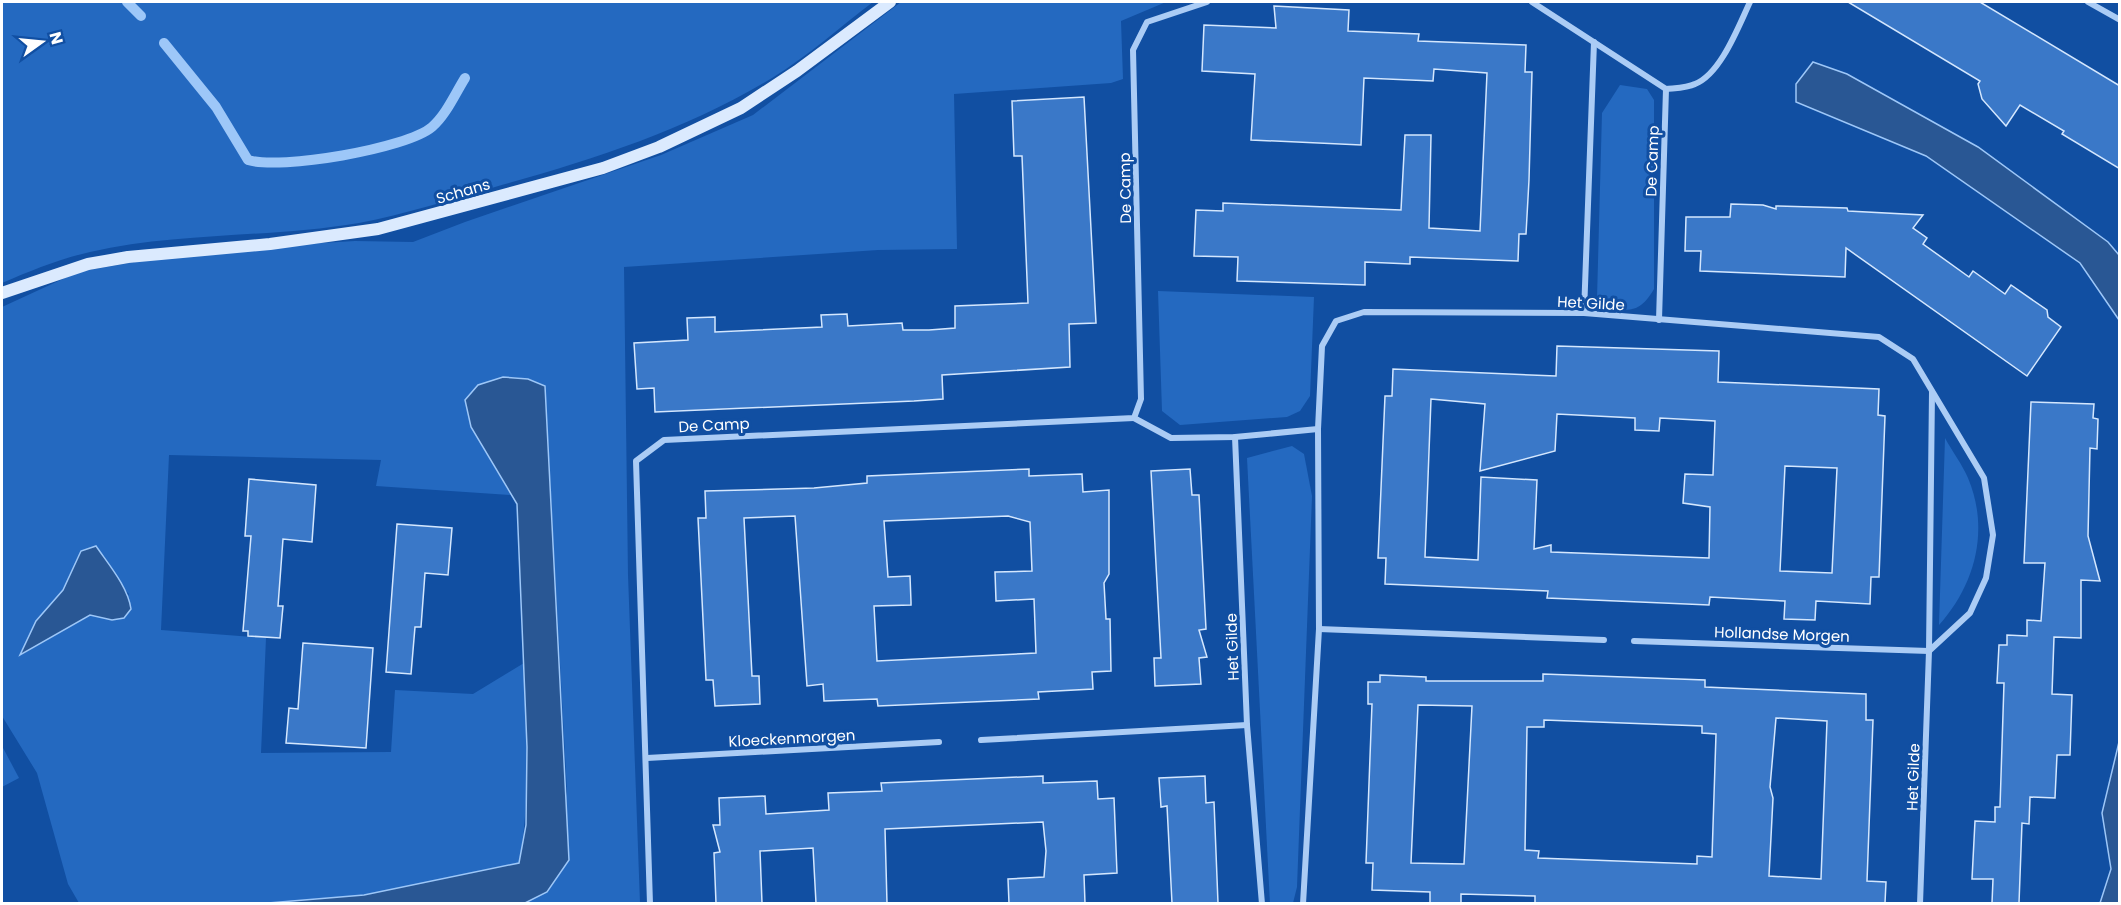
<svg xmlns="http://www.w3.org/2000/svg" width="2121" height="905" font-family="Poppins,sans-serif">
	<rect width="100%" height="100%" fill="#114fa2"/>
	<g fill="#2469c0" fill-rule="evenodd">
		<path d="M2,2H873C840,27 808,56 772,78C686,130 592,160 495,187C450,200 405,214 359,223C270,238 178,232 90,252C59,259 30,271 2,283Z"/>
		<path d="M901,2H1166L1121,21L1123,79L1111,83L954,94L957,249L878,250L624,267L628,575L640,903H525L547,892L567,792L545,386C509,369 495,378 465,400L471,427L511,495L376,486L381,460L169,455L161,630L266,638L261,753L391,752L395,690L473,694L524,663C527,730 531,797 519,863L364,895L268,904L79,903L68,884L37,773L2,716V307L78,272L204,250L355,241L413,242L465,222L661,155L753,115ZM81,551L109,564L122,587L129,594L112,620L90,615L21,655L36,621L63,590Z"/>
		<path d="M1620,85L1647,89L1654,100V289C1639,314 1631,310 1604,309L1597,299L1602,113Z"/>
		<polygon points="1158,291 1314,297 1310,396 1300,411 1287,417 1180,425 1162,411"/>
		<path d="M1945,438C1952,451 1962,464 1968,478C1990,530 1975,585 1939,625Z"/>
		<polygon points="1292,446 1304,454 1312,496 1297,887 1293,903 1270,904 1247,458"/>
		<polygon points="2,746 19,778 2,787"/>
	</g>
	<g fill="#295794" stroke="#9dc7f8" stroke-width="1.5">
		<polygon points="1813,62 1847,74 1978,147 2108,242 2119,255 2119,320 2080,263 1926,156 1796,102 1796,84"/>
		<polygon points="503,377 528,379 545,386 569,860 547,892 525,903 268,903 364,895 519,863 526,825 527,747 517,504 471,427 465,400 478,385"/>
		<path d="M96,546C109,565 128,587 131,609L124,618L112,620L90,615L20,655L36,621L63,590L81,551Z"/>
		<polygon points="2119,742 2119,903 2100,903 2111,869 2102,813"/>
	</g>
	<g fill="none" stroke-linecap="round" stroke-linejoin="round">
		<g stroke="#9dc7f8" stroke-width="10">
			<polyline points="127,2 141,16"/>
			<path d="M164,43L216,107L248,160C280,170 406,149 432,127C446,115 455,94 465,78"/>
		</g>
	</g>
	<g fill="#3a78c8" stroke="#d4e7fe" stroke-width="1.5" fill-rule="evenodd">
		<polygon points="1848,2 1980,2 2120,86 2120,169 2062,134 2064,131 2020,105 2006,126 1982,99 1978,84 1980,81"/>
		<polygon points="1274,6 1349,10 1348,31 1419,34 1418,41 1526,45 1525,72 1532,72 1529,180 1526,234 1519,234 1518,261 1410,257 1410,264 1365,262 1365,285 1237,281 1238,257 1194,256 1196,210 1223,211 1223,203 1401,210 1405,135 1431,135 1429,228 1480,231 1487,73 1434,69 1433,81 1364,78 1361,145 1251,140 1255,74 1202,71 1204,25 1276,28"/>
		<polygon points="1084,97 1096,323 1069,324 1070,367 942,375 943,399 914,401 655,412 654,388 637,389 634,343 688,340 687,318 715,317 715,332 822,327 821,315 847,314 848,326 902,323 903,330 929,330 955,328 955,306 1028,303 1022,156 1014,156 1012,101"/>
		<polygon points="1731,204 1763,205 1776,209 1776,206 1847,208 1848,211 1923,215 1913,228 1927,238 1923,244 1969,277 1973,271 2005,294 2011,285 2047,310 2048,317 2061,327 2027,376 1846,248 1845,277 1700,271 1701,251 1685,251 1686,217 1730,217"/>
		<path d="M1557,346L1719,351L1718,382L1879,389L1878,415L1885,416L1879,577H1871L1870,604L1816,601L1815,620L1784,619L1785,601L1710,597L1709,605L1547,598L1548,591L1385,584L1386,558H1378L1385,396H1392L1393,369L1556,376ZM1431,399L1485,404L1480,471L1555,451L1557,414L1635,418V430L1659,431L1660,418L1715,421L1713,475L1685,474L1683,503L1710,507L1709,558L1551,552V545L1534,549L1537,480L1481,477L1478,560L1425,557ZM1785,466L1837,468L1832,573L1780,571Z"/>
		<polygon points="2031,402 2094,404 2093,418 2098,419 2097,449 2090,448 2088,536 2100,581 2081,580 2081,638 2054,637 2052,694 2072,695 2070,755 2057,755 2055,798 2030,797 2029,824 2022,823 2019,903 1992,903 1993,879 1972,879 1975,821 1995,822 1995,807 2000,807 2004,683 1997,683 1999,645 2007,645 2007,635 2027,636 2027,620 2041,621 2045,563 2024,563"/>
		<path d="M1029,469V476L1082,474L1083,492L1109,490V574L1104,583L1106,619H1110L1111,671L1092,672L1093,689L1038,692L1039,699L878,706L877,699L824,701L823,684L807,686L795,516L744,518L752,676H759L760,704L715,706L713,680H706L698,518H706L705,491L814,488L867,483V476ZM1008,516L1030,522L1032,571L995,572L996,601L1034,599L1036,653L877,661L874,606L911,605V602L910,576L888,577L884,521Z"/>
		<polygon points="1190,469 1192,495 1199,495 1206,629 1199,630 1207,657 1199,658 1201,684 1155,686 1154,658 1161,658 1151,471"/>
		<polygon points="249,479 316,485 312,542 283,539 278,606 283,606 280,638 248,636 248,631 243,631 251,536 245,536"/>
		<polygon points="397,524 452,528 448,575 425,573 421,627 415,627 411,674 386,672"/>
		<polygon points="303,643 373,648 366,748 286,743 289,708 298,709"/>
		<path d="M1543,674L1705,680V687L1866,694V720H1873L1867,881L1886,882L1885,903H1535V896L1461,894V903H1430V892L1372,890L1373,863H1366L1372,704H1368V682H1380V675L1426,677V681H1543ZM1418,705L1472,706L1464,864L1411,863ZM1776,718L1827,721L1821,879L1769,876L1773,798L1770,787ZM1544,720L1702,726V733L1716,734L1712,857L1697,856V864L1538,858L1539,851L1525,850L1527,727H1544Z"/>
		<polygon points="1043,776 1043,783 1097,781 1098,799 1114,798 1117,873 1084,875 1085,903 1009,903 1008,879 1044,877 1046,851 1043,822 885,829 887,903 816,903 813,848 760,851 762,903 716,903 714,853 720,852 713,825 720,825 719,798 765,796 766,814 829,810 828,793 882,791 881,783"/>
		<polygon points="1205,776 1206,803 1214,802 1218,903 1172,903 1167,806 1161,807 1159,778"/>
	</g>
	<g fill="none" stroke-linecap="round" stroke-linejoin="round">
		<g stroke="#abccf5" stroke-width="6">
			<polyline points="1532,2 1666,89"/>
			<polyline points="2088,2 2120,20"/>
			<path d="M1666,89C1675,88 1687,88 1695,84C1721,74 1739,25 1750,2"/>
			<polyline points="1584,313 1594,42"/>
			<polyline points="1659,320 1666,89"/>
			<polyline points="1134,418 1171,438 1235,437 1318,429 1322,346 1336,321 1364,312 1584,313 1879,337 1913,359 1984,478 1993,535 1986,578 1970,613 1929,651"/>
			<polyline points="1235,437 1247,725 1262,904"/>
			<polyline points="1319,629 1604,640"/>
			<polyline points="1634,641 1929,651"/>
			<polyline points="981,740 1247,725"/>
			<polyline points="647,758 939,742"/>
			<polyline points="650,904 636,461 664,440 1134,418 1141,399 1133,50 1147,22 1207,2"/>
			<polyline points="1303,904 1319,629 1318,429"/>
			<polyline points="1920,904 1929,651 1932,392"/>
		</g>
		<polyline stroke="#dbeafe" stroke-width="12" points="2,293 88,264 128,257 270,244 378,229 603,168 659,147 741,108 797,71 890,2"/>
	</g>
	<g text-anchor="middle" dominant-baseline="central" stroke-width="6" stroke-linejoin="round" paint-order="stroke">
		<g font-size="15" fill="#fff" stroke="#114fa2">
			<text transform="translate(1652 161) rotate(-88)">De Camp</text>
			<text transform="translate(1125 188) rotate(-91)">De Camp</text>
			<text transform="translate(463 191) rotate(-16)">Schans</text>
			<text transform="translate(1591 303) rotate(3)">Het Gilde</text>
			<text transform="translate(714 425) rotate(-3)">De Camp</text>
			<text transform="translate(1782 634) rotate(2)">Hollandse Morgen</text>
			<text transform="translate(1232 647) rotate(-92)">Het Gilde</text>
			<text transform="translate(792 738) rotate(-3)">Kloeckenmorgen</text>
			<text transform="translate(1913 777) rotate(-88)">Het Gilde</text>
		</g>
	</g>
	<rect width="2121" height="905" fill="none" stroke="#ffffff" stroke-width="6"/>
	<g transform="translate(42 42) rotate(75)" stroke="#114fa2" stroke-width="4.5" paint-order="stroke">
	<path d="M0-4.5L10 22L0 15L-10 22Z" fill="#ffffff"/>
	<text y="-9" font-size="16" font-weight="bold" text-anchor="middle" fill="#ffffff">N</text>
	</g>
</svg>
